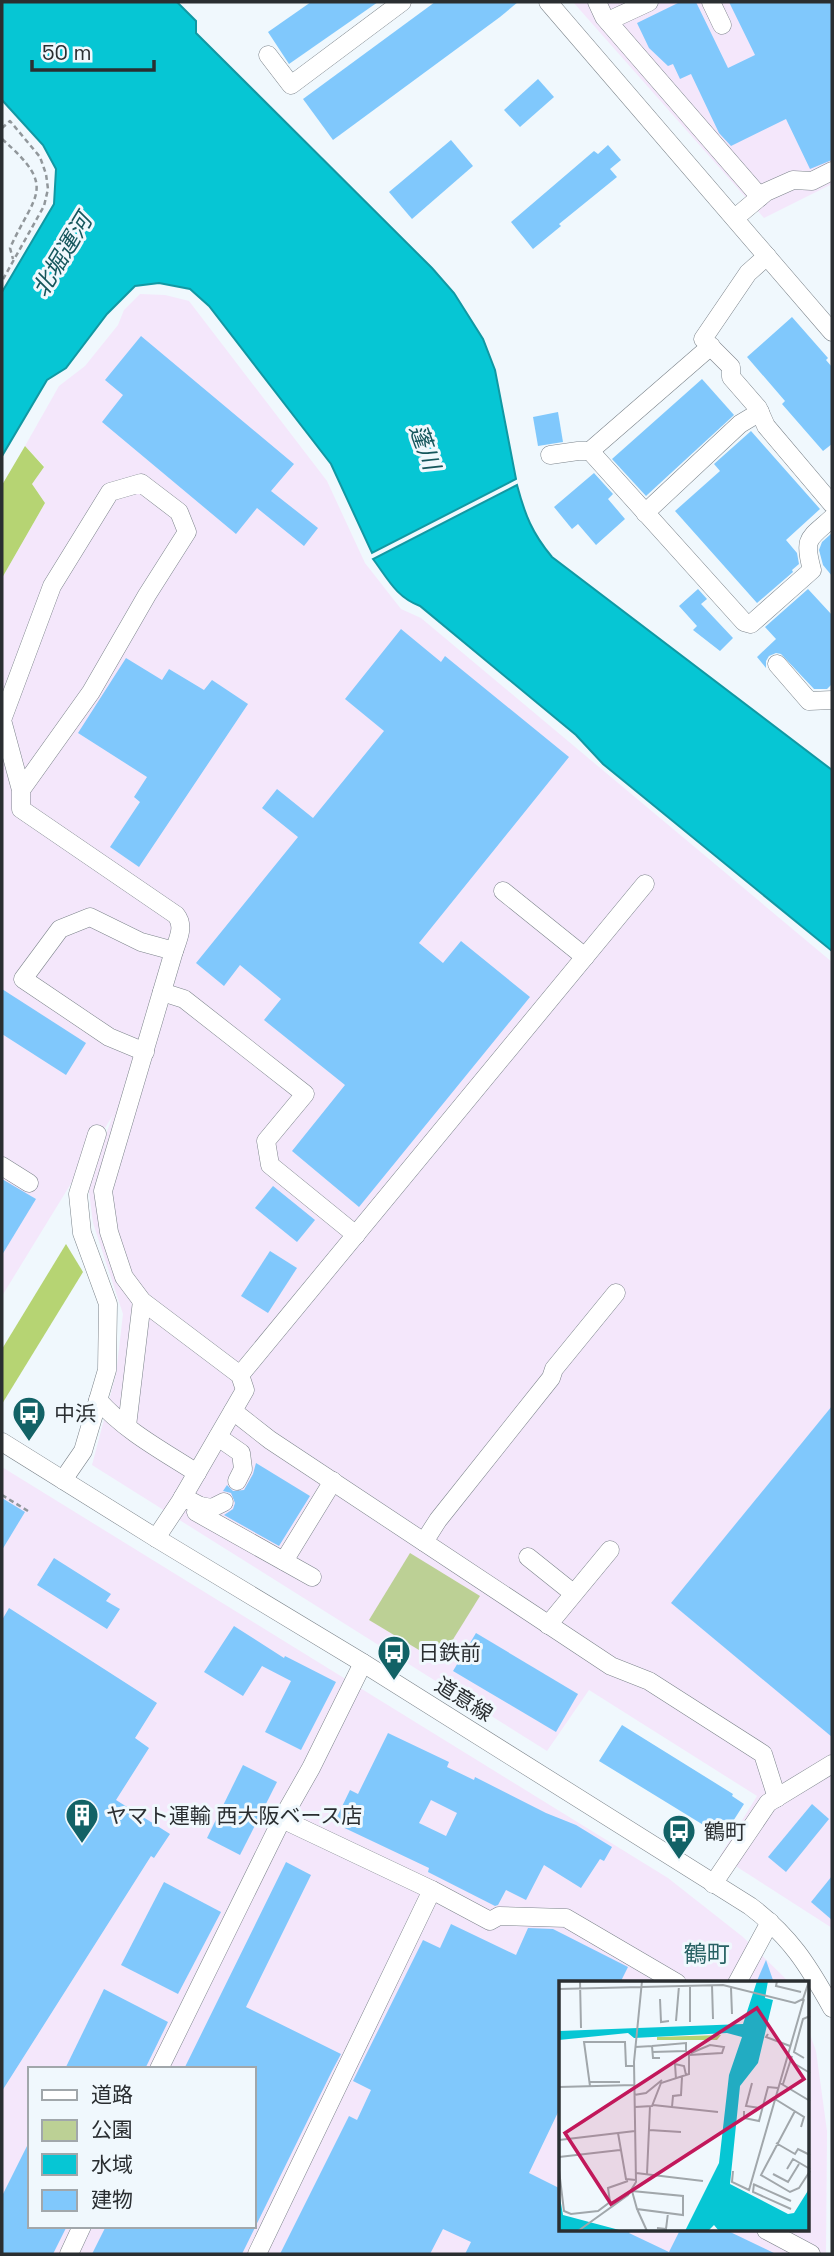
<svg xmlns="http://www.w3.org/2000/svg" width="834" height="2256" font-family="'Space Grotesk','Noto Sans JP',sans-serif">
	<rect width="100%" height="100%" fill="#f0f8fd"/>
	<g fill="#f4e7fb" fill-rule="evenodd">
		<polygon points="573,2 832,2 832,184 764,218"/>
		<polygon points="140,294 165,295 189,301 327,481 365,563 401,609 421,618 832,962 832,1928 720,1856 757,1796 589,1690 547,1751 92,1465 116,1374 123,1314 93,1223 88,1184 113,1115 2,1296 2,578 45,503 32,484 44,466 25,446 59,386 85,366 118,325 124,310"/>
		<path d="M2,1467L668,1878L743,1937L790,1983H561V2230H808V2029L816,2051L827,2131L826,2254H2ZM30,2069H254V2226H30Z"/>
	</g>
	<polygon fill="#bcd095" points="410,1553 480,1596 439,1662 369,1620"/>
	<g fill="#b6d473">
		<polygon points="25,446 44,467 32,484 45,503 2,578 2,485"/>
		<polygon points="66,1244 83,1272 2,1404 2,1349"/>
	</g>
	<g fill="#06c6d4" stroke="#1198a3" stroke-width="2">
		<polygon points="2,2 177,2 196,21 196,33 432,268 454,293 483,339 495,370 516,479 372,553 331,464 209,306 190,289 159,283 135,286 107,314 66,368 47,380 2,456 2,292 54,204 56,169 43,145 2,100"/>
		<path d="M517,485C525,515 532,533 552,557L832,770V951L603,764L576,735L420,606C396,597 388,579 373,559Z"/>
	</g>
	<g fill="#80c8fc" fill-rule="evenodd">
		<polygon points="311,2 378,2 289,64 268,32"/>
		<polygon points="435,2 518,2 500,17 333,140 303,99"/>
		<polygon points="680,2 696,2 728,68 755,55 729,2 832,2 832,160 810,169 786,119 731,146 719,133 691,74 680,79 673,64 668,66 649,48 637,23"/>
		<polygon points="538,79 554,97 520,127 504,110"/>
		<polygon points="451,140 473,166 412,219 389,192"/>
		<polygon points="608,145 621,160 610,169 617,177 559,224 561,226 533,249 511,222 594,151 598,154"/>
		<polygon points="792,317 828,358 826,360 832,367 832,444 823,451 782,404 785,401 747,357"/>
		<polygon points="141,336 294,464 271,491 318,528 304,546 257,508 236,534 102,422 123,395 105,380"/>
		<polygon points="702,379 734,415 646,496 612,459"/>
		<polygon points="558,412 563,442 538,446 533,417"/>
		<polygon points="751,431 820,509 786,540 797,553 799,564 792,570 793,572 757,603 675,511 720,471 714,464"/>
		<polygon points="594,473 613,494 608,499 625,519 596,545 578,524 572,529 554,507"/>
		<polygon points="832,533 832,576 823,565 819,550 822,542"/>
		<polygon points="698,589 707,599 701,604 733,638 720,651 693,630 697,626 679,606"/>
		<polygon points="808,589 832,615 832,684 827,689 814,689 781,654 776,653 769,656 766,661 766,668 757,657 776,639 765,627"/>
		<polygon points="401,629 441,662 445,656 569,757 419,943 443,963 461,941 530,997 359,1207 292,1151 345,1085 264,1020 281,999 240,965 224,986 196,963 298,837 262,808 277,789 313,818 384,731 345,699"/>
		<polygon points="126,658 162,680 169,669 204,690 212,680 248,704 139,867 110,847 140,802 134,797 147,777 78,733"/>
		<polygon points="2,989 86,1043 66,1075 2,1034"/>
		<polygon points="2,1179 36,1199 2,1255"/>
		<polygon points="273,1186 315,1220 297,1242 255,1208"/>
		<polygon points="270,1251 297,1268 268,1313 241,1296"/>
		<polygon points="832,1406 832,1737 671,1603"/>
		<polygon points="256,1463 310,1496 279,1546 224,1515 233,1509 235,1503 231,1493 223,1491 227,1485 233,1491 244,1490 253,1474"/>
		<polygon points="2,1498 25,1512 2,1550"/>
		<polygon points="54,1558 111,1594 106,1601 120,1609 107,1629 37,1585"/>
		<polygon points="9,1608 157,1703 135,1738 149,1748 116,1800 170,1834 154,1858 151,1856 2,2091 2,1620"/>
		<polygon points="234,1626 284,1658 285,1656 336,1682 301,1750 265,1732 291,1681 262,1666 243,1696 204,1672"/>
		<polygon points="476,1633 578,1694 556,1732 453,1671"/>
		<polygon points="622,1725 733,1794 732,1796 744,1804 723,1837 599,1761"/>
		<path d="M388,1733L449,1762L447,1767L474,1780L475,1777L546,1813L576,1825L612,1847L604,1861L600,1859L581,1888L544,1865L526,1900L506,1890L498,1905L495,1906L428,1872L429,1868L334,1823L350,1790L358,1794ZM431,1800L457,1813L446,1836L419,1823Z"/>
		<polygon points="243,1765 277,1782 240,1855 207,1838"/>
		<polygon points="812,1804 829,1819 786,1872 768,1857"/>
		<polygon points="286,1862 311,1875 246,2007 341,2054 332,2071 242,2254 92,2254 106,2226 254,2226 254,2069 184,2069"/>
		<polygon points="832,1876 832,1920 811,1902"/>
		<polygon points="164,1882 221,1912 178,1994 121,1965"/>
		<polygon points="451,1924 516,1955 528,1928 553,1929 628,1967 620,1983 561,1983 561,2106 529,2173 561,2189 561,2230 631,2230 629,2233 669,2252 680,2230 726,2230 776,2254 465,2254 471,2242 443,2229 430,2254 280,2254 349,2116 357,2120 371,2090 353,2081 423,1940 440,1948"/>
		<polygon points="766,1960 774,1983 756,1983"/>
		<polygon points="104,1989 168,2022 145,2069 65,2069"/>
		<polygon points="30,2140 30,2226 67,2226 53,2254 2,2254 2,2196"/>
	</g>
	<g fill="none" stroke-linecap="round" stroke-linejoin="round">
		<defs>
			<g id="minor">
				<polyline points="548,2 832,332"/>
				<polyline points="597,2 604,17 760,197"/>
				<polyline points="711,2 722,25"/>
				<polyline points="608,21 649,2"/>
				<polyline points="268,55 291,85 402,2"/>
				<polyline points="735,218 766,192 793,180 812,181 832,171"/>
				<polyline points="767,256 748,273 703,339 731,367 731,377 758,408 766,426 832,504"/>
				<path d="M590,451L744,622L751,624L812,570C803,537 809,539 832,518"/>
				<polyline points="550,455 578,451 590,451 711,346"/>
				<polyline points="645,513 740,424 760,412"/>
				<polyline points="777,664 809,701 832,700"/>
				<path d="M21,790L2,720L52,586L110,492L141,483L179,512L187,532L147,595L91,692L21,790V809L176,915C185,926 178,939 174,951L103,1191L109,1232L124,1277L142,1301L240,1375L245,1390L180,1502L156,1538"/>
				<polyline points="503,891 585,957"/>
				<polyline points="162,992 184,999 305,1094 266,1141 270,1165 356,1235"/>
				<polyline points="145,1052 109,1037 23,979 60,929 90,917 141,942 174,951"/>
				<polyline points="2,1166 29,1183"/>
				<polyline points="240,1375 645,884"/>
				<path d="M98,1400C125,1431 163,1451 197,1473"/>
				<polyline points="233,1411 270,1440 611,1666 649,1681 763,1754 777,1798"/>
				<polyline points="127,1426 142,1301"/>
				<polyline points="218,1437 241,1453 243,1469 237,1481"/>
				<path d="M2,1442L156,1538L363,1663L750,1906C790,1936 808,1965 832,2008"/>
				<polyline points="63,1480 83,1451 107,1370 108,1304 82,1233 78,1194 97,1134"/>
				<polyline points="183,1497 200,1506 196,1512 312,1577"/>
				<polyline points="200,1506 212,1508 224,1502"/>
				<polyline points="424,1542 438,1520 551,1378 554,1369 616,1293"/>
				<polyline points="528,1557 573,1593"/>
				<polyline points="284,1561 333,1481"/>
				<polyline points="548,1625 610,1550"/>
				<polyline points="282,1819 432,1890 490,1921 499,1916 566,1918 677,1983"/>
				<polyline points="713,1884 768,1803 832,1764"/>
				<polyline points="737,1983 770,1922"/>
				<polyline points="159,2069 282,1819 311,1768 363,1663"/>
				<polyline points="766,2230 811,2254"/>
				<polyline points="69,2254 82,2226"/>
				<polyline points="257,2254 432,1890"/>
			</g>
		</defs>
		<use href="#minor" stroke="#7c848b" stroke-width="19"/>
		<g stroke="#91979b" stroke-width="2.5" stroke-dasharray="5 3.5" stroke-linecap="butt">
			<polyline points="2,128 10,121 40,157 46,174 48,189 44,206 2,281"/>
			<path d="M2,139C58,188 35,193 10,248L13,259"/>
			<polyline points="2,1495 28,1511"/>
		</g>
		<use href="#minor" stroke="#fff" stroke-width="18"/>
	</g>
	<defs>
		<symbol id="bus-pin" viewBox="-11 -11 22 30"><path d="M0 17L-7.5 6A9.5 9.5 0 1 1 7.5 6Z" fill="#126266" stroke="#f0f8fd"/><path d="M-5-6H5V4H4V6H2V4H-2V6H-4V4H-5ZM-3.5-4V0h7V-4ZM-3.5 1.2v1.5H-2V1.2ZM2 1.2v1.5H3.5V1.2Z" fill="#fff"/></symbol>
		<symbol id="building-pin" viewBox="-11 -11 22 30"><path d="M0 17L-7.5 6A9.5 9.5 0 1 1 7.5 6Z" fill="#126266" stroke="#f0f8fd"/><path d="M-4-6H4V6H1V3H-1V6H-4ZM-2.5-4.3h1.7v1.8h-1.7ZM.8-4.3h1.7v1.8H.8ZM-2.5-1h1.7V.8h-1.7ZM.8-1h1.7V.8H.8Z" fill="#fff"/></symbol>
	</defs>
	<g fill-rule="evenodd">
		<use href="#bus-pin" x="10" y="1394" width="38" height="52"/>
		<use href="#bus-pin" x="375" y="1633" width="38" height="52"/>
		<use href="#building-pin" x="63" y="1796" width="38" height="52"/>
		<use href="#bus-pin" x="660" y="1812" width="38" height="52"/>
	</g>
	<g text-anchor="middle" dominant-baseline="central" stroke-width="6" stroke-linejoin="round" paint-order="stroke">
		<g font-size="21" fill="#2a2e31" stroke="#f0f8fd" text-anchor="start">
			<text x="54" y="1413">中浜</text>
			<text x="418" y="1652">日鉄前</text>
			<text x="106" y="1815">ヤマト運輸 西大阪ベース店</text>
			<text x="704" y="1831">鶴町</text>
		</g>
		<g font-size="21" fill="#2a2e31" stroke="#f0f8fd">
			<text transform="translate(464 1699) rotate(32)">道意線</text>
		</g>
		<g font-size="23" font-style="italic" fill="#15565c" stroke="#f0f8fd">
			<text transform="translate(62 255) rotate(-59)">北堀運河</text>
			<text transform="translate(425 447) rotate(70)">蓬川</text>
		</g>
		<g font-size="23" fill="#286264" stroke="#f0f8fd">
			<text x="707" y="1954">鶴町</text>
		</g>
	</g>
	<g transform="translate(559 1981)">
		<rect width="250" height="250" fill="#f0f8fd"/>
		<path d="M162,54L158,59H98V56Z" fill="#b6d473"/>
		<path d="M198,0H209L206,17L214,19L199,82L181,105L171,203L229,233L235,232L250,208V250H160L155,244L149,250H126L160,182L170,94L183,56L168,52L75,57L69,52L0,59V50L184,43ZM0,211L4,234L64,250H0Z" fill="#06c6d4"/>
		<path fill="none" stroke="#a1a7ab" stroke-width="2" d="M21,0L22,47M218,0L217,5L242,11M153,4L154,38M172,7L173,33M0,8L164,4L236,22L244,18L250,0M101,18L102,41L110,40M117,40L120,5M131,41V4M209,53L207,56L231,65M93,65L127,62V70L93,71M76,66L93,65L94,77H101M245,77L235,71L244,38L251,35M231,80L251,92M117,98L116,83L125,85L127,94M30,101H61M193,102L187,125L201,127M221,102L251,120M224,103L233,75M31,105L25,61H66L67,85H75M0,106L75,104M75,114L87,112L103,99M216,118L245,136L242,146M94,124L159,131M76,126L93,125L102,102L130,93V74L163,72L165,66L151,64L132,72M113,126L114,115L122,114L123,96M185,130V137L200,140L209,106L219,107M236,130L202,194L231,211L240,207L251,190M90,149L122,151M59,152L67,198L77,199M0,159L76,150M217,162L236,173L239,168L251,174M0,176L61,169M228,188L234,178L251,188M0,189L5,230L12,233L39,230L51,221L49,207L69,200M174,190L173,201L190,209L245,18M77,192L144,200M88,193L91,125M214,193L229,201L240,183M194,203L232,220M195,203L194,211L232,228M73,210L124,215V234L78,228ZM78,228L88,250M98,247L107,248L109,232M19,250L69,214L77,201L75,81L83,0"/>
		<path fill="#c2185b" fill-opacity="0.15" stroke="#c2185b" stroke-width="3.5" d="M198,27L245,98L52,223L6,152Z"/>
		<rect width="250" height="250" fill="none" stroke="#2a2e31" stroke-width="3.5"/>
	</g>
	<rect width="834" height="2256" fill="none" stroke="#2a2e31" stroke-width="7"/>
	<rect x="28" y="2067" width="228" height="161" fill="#f0f8fd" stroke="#a1a7ab" stroke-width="2"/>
	<rect x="42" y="2090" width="35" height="10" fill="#ffffff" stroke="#a1a7ab" stroke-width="2"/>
	<text x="91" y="2102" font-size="21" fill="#2a2e31">道路</text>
	<rect x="42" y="2120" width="35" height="21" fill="#bcd095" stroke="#a1a7ab" stroke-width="2"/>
	<text x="91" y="2137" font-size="21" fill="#2a2e31">公園</text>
	<rect x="42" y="2154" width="35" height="21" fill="#06c6d4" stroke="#a1a7ab" stroke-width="2"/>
	<text x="91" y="2172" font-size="21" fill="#2a2e31">水域</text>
	<rect x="42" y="2190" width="35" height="21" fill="#80c8fc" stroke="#a1a7ab" stroke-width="2"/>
	<text x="91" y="2207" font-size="21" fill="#2a2e31">建物</text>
	<path d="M32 60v10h122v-10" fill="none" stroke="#2a2e31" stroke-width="3.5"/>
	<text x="42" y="60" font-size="21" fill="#2a2e31" stroke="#f0f8fd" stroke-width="5" paint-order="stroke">50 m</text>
</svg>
